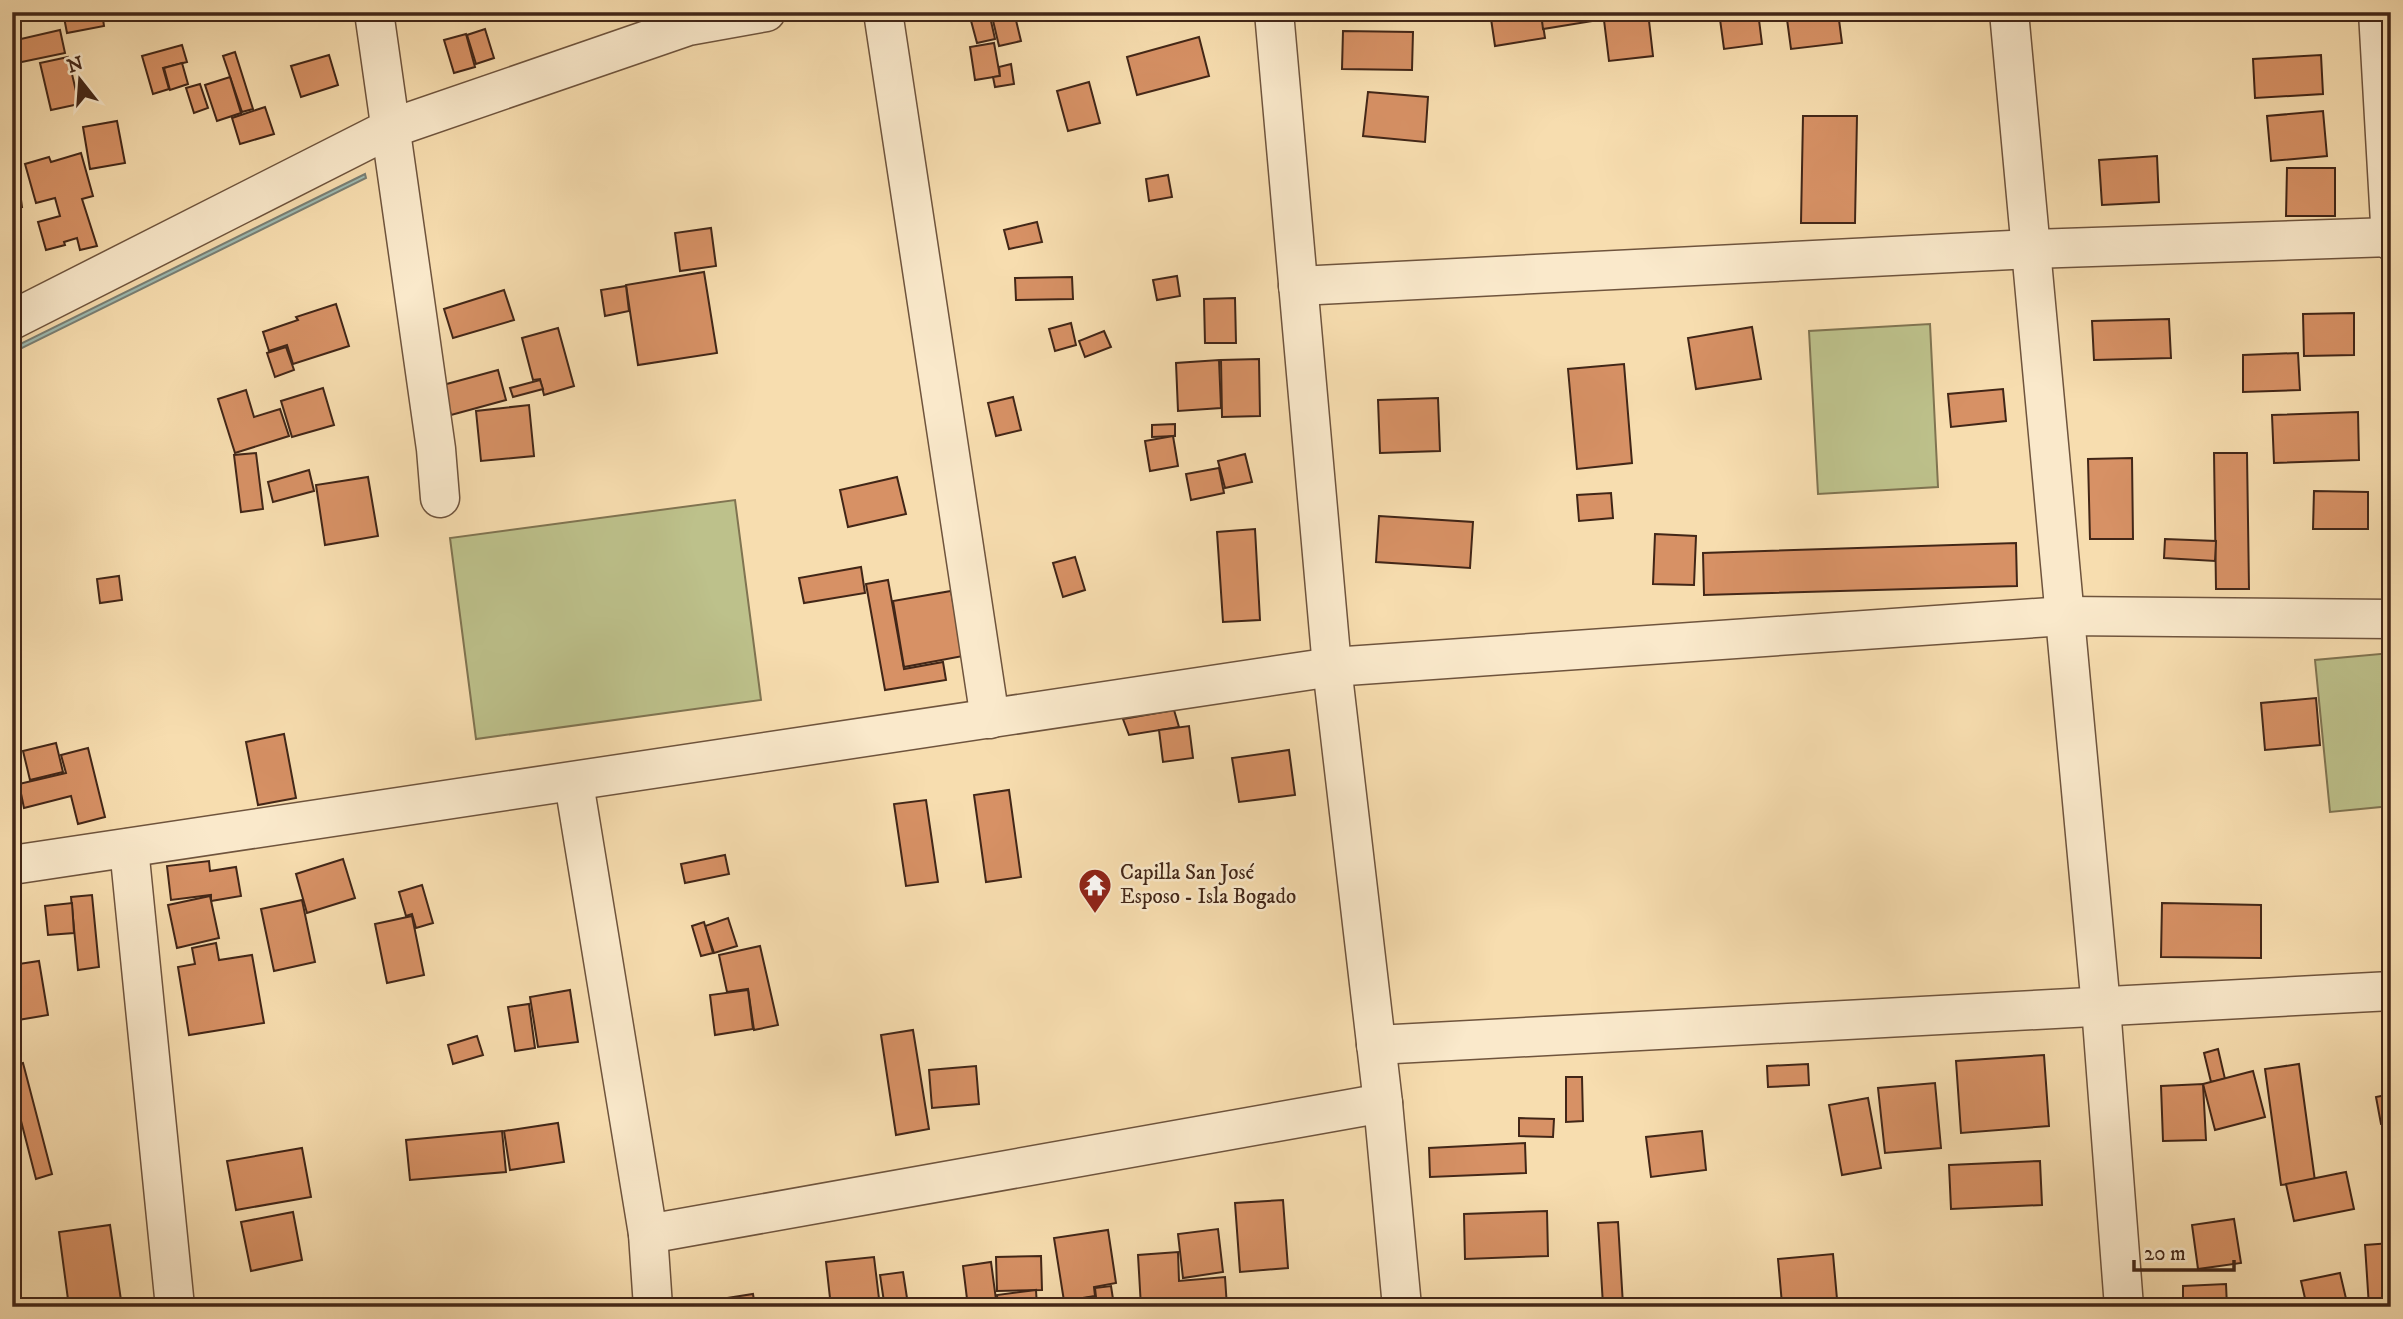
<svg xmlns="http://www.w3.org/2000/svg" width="2403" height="1319" font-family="'IM FELL DW Pica',serif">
	<rect width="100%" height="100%" fill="#f7ddaf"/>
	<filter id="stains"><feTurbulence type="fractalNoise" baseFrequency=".00286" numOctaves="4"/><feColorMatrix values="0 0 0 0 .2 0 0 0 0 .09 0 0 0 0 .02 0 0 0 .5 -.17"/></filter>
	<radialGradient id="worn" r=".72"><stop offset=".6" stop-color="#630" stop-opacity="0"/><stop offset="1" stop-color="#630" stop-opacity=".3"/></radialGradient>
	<g fill="#bdc18b" stroke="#807451" stroke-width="2">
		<polygon points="1930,324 1938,487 1818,494 1809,331"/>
		<polygon points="735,500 761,700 476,739 450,538"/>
		<polygon points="2391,653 2391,806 2330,812 2315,660"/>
	</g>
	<polygon fill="#9ebbb2" stroke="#797f74" stroke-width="2" points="365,174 366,178 12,353 12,348"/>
	<g fill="#d79165" stroke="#422617" stroke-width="2">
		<polygon points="63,12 102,12 104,26 67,33"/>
		<polygon points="989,12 995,39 977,43 970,17"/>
		<polygon points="991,12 1014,12 1021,41 999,46"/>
		<polygon points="1490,12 1541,12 1545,38 1495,46"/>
		<polygon points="1541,12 1604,12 1605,19 1543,29"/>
		<polygon points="1603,12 1648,12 1653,56 1609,61"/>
		<polygon points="1719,12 1758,12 1762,44 1724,49"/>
		<polygon points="1786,12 1838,12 1842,43 1791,49"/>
		<polygon points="485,29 494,58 476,64 467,35"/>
		<polygon points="60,30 65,53 12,64 12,41"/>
		<polygon points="1343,31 1413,32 1412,70 1342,69"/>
		<polygon points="466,34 475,67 454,73 444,40"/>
		<polygon points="1199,37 1209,76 1137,95 1127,57"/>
		<polygon points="994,43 1000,76 975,80 970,47"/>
		<polygon points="182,45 187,62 163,68 169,89 153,94 142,56"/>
		<polygon points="235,52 253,109 242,112 223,56"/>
		<polygon points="329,55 338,85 301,97 291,66"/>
		<polygon points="2321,55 2323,94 2255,98 2253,59"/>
		<polygon points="68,57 79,104 51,110 40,63"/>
		<polygon points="182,63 188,84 170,90 164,68"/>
		<polygon points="1011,64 1014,84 995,87 993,77 1000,76 999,67"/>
		<polygon points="230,77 241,113 217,121 205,85"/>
		<polygon points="1089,82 1100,123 1068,131 1057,91"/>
		<polygon points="200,84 208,108 194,113 186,88"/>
		<polygon points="1368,92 1428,97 1425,142 1363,136"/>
		<polygon points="265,107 274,134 240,144 232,118"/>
		<polygon points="2323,111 2327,156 2271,161 2267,116"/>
		<polygon points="1803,116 1857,116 1855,223 1801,223"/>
		<polygon points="117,121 125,163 90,169 83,127"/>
		<polygon points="12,147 14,147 22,207 12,208"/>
		<polygon points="81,153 93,196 82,199 97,246 80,250 77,238 64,242 65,245 46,250 38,222 60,216 55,198 36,203 25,164 49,157 51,162"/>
		<polygon points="2157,156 2159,202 2102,205 2099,160"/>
		<polygon points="2287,168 2335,168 2335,216 2286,216"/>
		<polygon points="1168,175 1172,197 1149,201 1146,179"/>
		<polygon points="1037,222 1042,242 1009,249 1004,230"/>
		<polygon points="711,228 716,266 680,271 675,233"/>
		<polygon points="704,272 717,353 638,365 626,285"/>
		<polygon points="1177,276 1180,296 1157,300 1153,280"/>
		<polygon points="1072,277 1073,299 1016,300 1015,278"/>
		<polygon points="626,286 629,311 605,316 601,290"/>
		<polygon points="504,290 514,320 453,338 444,309"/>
		<polygon points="1235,298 1236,343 1205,343 1204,299"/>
		<polygon points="336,304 349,346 293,364 287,345 269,351 263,332 298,320 296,317"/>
		<polygon points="2354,313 2354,355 2304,356 2303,314"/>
		<polygon points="2169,319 2171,358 2094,360 2092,321"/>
		<polygon points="1071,323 1076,345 1055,351 1049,329"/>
		<polygon points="1752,327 1761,379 1696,389 1688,338"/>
		<polygon points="558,328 574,386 544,395 540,379 533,380 522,338"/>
		<polygon points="1104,331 1111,347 1085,357 1079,341"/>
		<polygon points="286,347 294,370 275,377 267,353"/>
		<polygon points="2298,353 2300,390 2243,392 2243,355"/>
		<polygon points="1259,359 1260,416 1222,417 1221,360"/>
		<polygon points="1219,360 1221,408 1178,411 1176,363"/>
		<polygon points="1624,364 1632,463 1577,469 1568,369"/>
		<polygon points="498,370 506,400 451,415 443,385"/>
		<polygon points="540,380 543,389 513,397 510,388"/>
		<polygon points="323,388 334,425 292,437 281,401"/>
		<polygon points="2003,389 2006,421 1951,427 1948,394"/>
		<polygon points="246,390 254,417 280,409 289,436 235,453 218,399"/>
		<polygon points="1013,397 1021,430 996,436 988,403"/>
		<polygon points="1438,398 1440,451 1380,453 1378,400"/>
		<polygon points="529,405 534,456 481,461 476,411"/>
		<polygon points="2358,412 2359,460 2274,463 2272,415"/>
		<polygon points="1175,424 1175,436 1152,437 1152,425"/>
		<polygon points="1173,436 1178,466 1150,471 1145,441"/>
		<polygon points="256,453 263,509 241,512 234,455"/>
		<polygon points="2214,453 2247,453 2249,589 2216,589"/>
		<polygon points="1245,454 1252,482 1225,488 1218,461"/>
		<polygon points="2132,458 2133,539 2090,539 2088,459"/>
		<polygon points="1219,468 1224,493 1191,500 1186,474"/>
		<polygon points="309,470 314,491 273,502 268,482"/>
		<polygon points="368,477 378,536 325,545 316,485"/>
		<polygon points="897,477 906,514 848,527 840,490"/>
		<polygon points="2314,491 2368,492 2368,529 2313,529"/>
		<polygon points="1611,493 1613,518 1579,521 1577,495"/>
		<polygon points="1379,516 1473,522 1470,568 1376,562"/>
		<polygon points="1255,529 1260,620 1223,622 1217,532"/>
		<polygon points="1655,534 1696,536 1694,585 1653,584"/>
		<polygon points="2165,539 2216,541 2215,561 2164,558"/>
		<polygon points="2016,543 2017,586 1704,595 1703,553"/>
		<polygon points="1075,557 1085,590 1063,597 1053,563"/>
		<polygon points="861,567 865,593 804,603 799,578"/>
		<polygon points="119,576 122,600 100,603 97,579"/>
		<polygon points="888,580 904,669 943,662 946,680 885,690 866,584"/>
		<polygon points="951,591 963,656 904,667 893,601"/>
		<polygon points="2316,698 2320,745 2265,750 2261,703"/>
		<polygon points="1174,710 1179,727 1129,735 1123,719"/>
		<polygon points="1189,726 1193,758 1163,762 1159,730"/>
		<polygon points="284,734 296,798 258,805 246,742"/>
		<polygon points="56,743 63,772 30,780 23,751"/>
		<polygon points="88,748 105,817 78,824 71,796 24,808 19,784 66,773 61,755"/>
		<polygon points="1289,750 1295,795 1239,802 1232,758"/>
		<polygon points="1009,790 1021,877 986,882 974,795"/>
		<polygon points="926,800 938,882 906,886 894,804"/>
		<polygon points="725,855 729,874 685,883 681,864"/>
		<polygon points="343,859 355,898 307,913 296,874"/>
		<polygon points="209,861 210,871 236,867 241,896 211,901 211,895 171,900 167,866"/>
		<polygon points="422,885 433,923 416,928 412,914 406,916 399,892"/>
		<polygon points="92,895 99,967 78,970 71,897"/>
		<polygon points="210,896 219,938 177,948 168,905"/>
		<polygon points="302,900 315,962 274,971 261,909"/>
		<polygon points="72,903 74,933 48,935 45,906"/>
		<polygon points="2162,903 2261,905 2261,958 2161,957"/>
		<polygon points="412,916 424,975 387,983 375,924"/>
		<polygon points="728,918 737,946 714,953 705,926"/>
		<polygon points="704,922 713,953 701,956 692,926"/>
		<polygon points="216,943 219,960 252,955 264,1023 189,1035 178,967 195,964 192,948"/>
		<polygon points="760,946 778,1025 754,1030 748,989 727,992 719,955"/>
		<polygon points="39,961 48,1015 12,1021 12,965"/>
		<polygon points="570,990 578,1042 538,1047 530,997"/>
		<polygon points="748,990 753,1029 715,1035 710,995"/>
		<polygon points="529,1004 535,1048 515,1051 508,1007"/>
		<polygon points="913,1030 929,1129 896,1135 881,1035"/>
		<polygon points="477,1036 483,1055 453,1064 448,1045"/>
		<polygon points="2218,1049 2225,1079 2211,1082 2204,1053"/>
		<polygon points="2044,1055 2049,1126 1961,1133 1956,1061"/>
		<polygon points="23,1063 52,1174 36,1179 12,1086 12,1066"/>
		<polygon points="1808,1064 1809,1085 1768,1087 1767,1066"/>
		<polygon points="2299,1064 2315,1181 2281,1185 2265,1069"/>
		<polygon points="976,1066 979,1104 932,1108 929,1070"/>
		<polygon points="2253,1071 2265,1117 2215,1130 2203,1084"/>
		<polygon points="1566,1077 1582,1077 1583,1121 1566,1122"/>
		<polygon points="1935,1083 1941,1148 1885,1153 1878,1088"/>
		<polygon points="2203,1084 2206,1140 2163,1141 2161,1086"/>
		<polygon points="2391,1094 2391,1123 2381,1124 2376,1097"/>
		<polygon points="1868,1098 1881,1168 1842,1175 1829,1105"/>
		<polygon points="1519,1118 1554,1119 1553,1137 1519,1136"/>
		<polygon points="558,1123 564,1162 510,1170 504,1131"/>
		<polygon points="502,1131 506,1172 410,1180 406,1140"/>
		<polygon points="1702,1131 1706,1170 1651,1177 1646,1137"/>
		<polygon points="1525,1143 1526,1173 1430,1177 1429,1148"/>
		<polygon points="302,1148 311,1197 236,1210 227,1161"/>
		<polygon points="2040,1161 2042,1205 1951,1209 1949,1165"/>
		<polygon points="2346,1172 2354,1209 2294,1221 2286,1184"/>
		<polygon points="1283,1200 1288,1268 1240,1272 1235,1203"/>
		<polygon points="1547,1211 1548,1256 1465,1259 1464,1214"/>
		<polygon points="293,1212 302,1260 251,1271 241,1222"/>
		<polygon points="2234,1219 2241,1263 2198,1269 2192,1225"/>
		<polygon points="1618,1222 1623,1305 1603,1305 1598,1223"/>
		<polygon points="110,1225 122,1307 69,1307 59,1232"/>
		<polygon points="1218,1229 1223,1272 1183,1278 1178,1234"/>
		<polygon points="1108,1230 1116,1283 1094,1287 1095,1296 1064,1301 1054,1238"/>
		<polygon points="2391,1243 2391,1306 2369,1307 2365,1245"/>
		<polygon points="1178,1252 1179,1281 1225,1277 1227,1307 1141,1307 1138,1255"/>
		<polygon points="1833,1254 1837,1299 1782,1304 1778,1259"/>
		<polygon points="1041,1256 1042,1290 997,1291 996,1257"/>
		<polygon points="874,1257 880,1307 831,1307 826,1262"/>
		<polygon points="991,1262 997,1307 968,1307 963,1266"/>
		<polygon points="903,1272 907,1298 884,1302 880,1275"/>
		<polygon points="2340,1273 2348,1307 2307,1307 2301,1281"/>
		<polygon points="2226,1284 2227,1307 2183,1307 2183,1286"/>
		<polygon points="1111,1286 1113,1299 1094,1302 1093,1297 1096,1297 1095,1288"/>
		<polygon points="1036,1290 1037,1307 998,1307 997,1295"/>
		<polygon points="753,1294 755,1307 715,1307 714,1300"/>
		<polygon points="1092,1297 1094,1307 1055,1307 1054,1303"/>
	</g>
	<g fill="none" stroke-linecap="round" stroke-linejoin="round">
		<defs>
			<g id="minor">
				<polyline points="374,12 436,449 440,498"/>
				<polyline points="883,12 990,719"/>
				<polyline points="1274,12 1332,667 1383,1103 1402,1307"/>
				<polyline points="2009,12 2101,1007 2124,1307"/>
				<polyline points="2378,12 2391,241"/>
				<polyline points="1298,286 2031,249 2391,237"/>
				<polyline points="12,320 389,129 688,26 766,12"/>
				<polyline points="574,783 648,1234 653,1307"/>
				<polyline points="129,848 175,1307"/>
				<polyline points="12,865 1332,667 2065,616 2391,619"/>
				<polyline points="1376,1045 2391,991"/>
				<polyline points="648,1234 1383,1103"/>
			</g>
		</defs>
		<use href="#minor" stroke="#6f543d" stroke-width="41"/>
		<use href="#minor" stroke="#fae9cb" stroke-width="38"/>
	</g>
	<defs>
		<symbol id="temple-pin" viewBox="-11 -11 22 30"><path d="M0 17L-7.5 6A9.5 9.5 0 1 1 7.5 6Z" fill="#8f2418" stroke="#fae9cb"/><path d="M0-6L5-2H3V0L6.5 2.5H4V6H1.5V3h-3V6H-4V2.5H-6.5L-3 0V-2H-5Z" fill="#fff"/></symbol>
	</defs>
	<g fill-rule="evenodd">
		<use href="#temple-pin" x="1076" y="866" width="38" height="52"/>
	</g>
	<g text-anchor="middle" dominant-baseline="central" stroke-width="5" stroke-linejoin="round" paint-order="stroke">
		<g font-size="21" fill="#422617" stroke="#fae9cb" text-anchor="start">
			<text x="1120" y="873">Capilla San José<tspan x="1120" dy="24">Esposo - Isla Bogado</tspan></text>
		</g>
	</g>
	<rect width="2403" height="1319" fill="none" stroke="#f7ddaf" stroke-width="42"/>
	<rect x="14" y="14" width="2375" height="1291" fill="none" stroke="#422617" stroke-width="3.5"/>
	<rect x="21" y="21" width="2361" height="1277" fill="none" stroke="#422617" stroke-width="2"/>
	<g transform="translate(80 80) rotate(343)" stroke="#fae9cb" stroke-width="5" paint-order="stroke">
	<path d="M0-5L12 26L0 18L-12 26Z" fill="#422617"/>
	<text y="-10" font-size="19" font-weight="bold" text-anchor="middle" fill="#422617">N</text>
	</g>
	<path d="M2134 1260v10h100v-10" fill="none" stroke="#422617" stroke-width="3.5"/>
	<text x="2144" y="1260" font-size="21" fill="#422617" stroke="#fae9cb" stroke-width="5" paint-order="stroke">20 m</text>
	<rect width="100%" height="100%" filter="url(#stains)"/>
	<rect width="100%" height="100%" fill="url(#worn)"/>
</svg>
